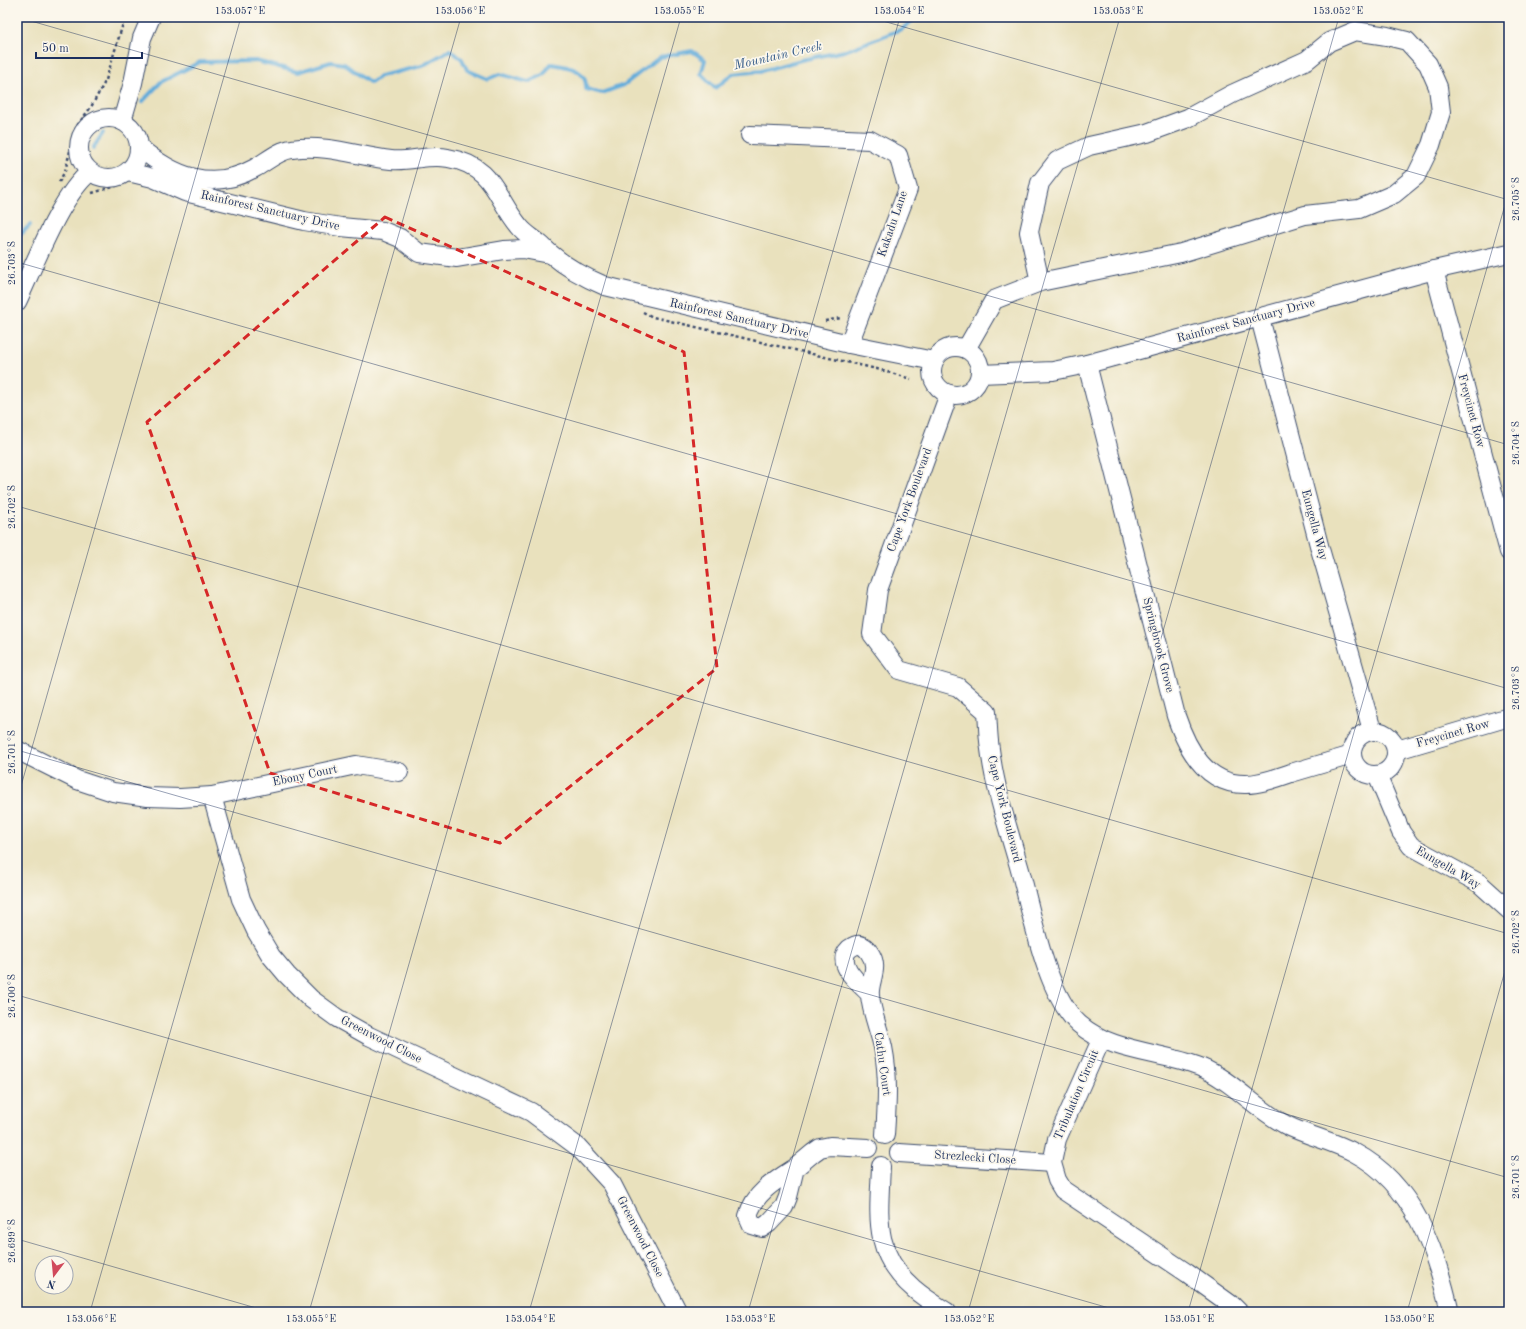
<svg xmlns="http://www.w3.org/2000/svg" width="1526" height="1329" font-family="'Old Standard TT',serif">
	<rect width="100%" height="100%" fill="#fbf7ec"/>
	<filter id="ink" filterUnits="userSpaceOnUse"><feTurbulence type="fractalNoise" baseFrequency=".025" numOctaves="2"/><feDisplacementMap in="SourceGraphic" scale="8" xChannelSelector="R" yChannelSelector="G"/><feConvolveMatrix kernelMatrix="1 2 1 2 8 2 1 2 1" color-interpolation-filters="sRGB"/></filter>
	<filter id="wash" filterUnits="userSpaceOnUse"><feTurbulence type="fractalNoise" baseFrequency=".012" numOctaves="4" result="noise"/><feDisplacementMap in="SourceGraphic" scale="16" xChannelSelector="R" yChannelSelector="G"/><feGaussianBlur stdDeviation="0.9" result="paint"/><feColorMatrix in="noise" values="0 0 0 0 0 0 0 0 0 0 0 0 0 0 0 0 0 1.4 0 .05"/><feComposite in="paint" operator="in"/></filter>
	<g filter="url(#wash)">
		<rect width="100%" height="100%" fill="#e9e1bd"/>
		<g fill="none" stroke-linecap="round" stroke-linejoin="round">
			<g stroke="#62acda" stroke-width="4">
				<path d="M142,102L161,82L200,62L256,61L298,72L331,62L344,64L371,83L380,76L422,66L450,50L462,59L467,70L488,79L500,74L528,82L543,75L551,64C568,67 587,68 586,89L602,93L624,85L660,57L692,51L705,60L701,74L715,88L733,74L761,71L801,60L845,51L902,29L917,17"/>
				<polyline points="93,148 103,133"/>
				<polyline points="17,238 30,225"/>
			</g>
		</g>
	</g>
	<g filter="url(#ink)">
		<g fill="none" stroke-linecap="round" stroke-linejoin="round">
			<defs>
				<g id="minor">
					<circle cx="109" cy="148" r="30"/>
					<polyline points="122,121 133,83 142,38 151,17"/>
					<polyline points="750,135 870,140 898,155 908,189 849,344"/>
					<path d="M139,147C174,177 212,192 255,168C266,162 279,150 292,149C327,144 357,156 391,160C410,162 429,154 448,158C494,166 495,197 519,226C525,234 533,238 540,244C544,247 547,251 551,254C567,268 586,278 605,286L849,344L934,361"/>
					<polyline points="128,172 153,178 185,192 304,221 341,227 383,231 400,238 419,253 457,258 504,250 523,249 550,254"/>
					<polyline points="1434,270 1509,552"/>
					<path d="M17,302C34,266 60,196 90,172"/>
					<polyline points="1260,318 1320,549 1372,730"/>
					<circle cx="956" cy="371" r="24"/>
					<polyline points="966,349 994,300 1040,282 1181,253 1305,215 1359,209 1394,194 1416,176 1431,145 1441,112 1438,87 1428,64 1407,41 1387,36 1355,31 1329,42 1307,60 1232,94 1188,118 1147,133 1089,146 1057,161 1040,183 1029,232 1040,282"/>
					<path d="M1087,364L1176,716C1187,749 1206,785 1246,784C1261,784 1276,778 1291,773C1311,767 1331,761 1352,755"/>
					<polyline points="980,374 1053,371 1087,364 1434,270 1509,253"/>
					<path d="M949,394L878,590L872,634L899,670L958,687L987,712C988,724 988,737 990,749C995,790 1009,831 1020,870C1032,913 1046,995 1079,1024C1112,1053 1161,1051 1200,1067C1232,1080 1255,1109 1286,1125C1308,1136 1333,1141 1355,1153C1414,1184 1436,1251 1450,1312"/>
					<circle cx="1374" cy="753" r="22"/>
					<polyline points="17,750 77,780 113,792 148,797 180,798 212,796 356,765 399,772"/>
					<polyline points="1397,750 1509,717"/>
					<polyline points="1377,775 1401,832 1411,846 1479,883 1509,910"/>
					<polyline points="212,796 241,899 256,931 271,956 287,975 311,999 337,1018 369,1036 531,1112 578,1147 612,1184 678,1312"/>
					<path d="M870,994C861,985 834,964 849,949C852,947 856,944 860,945C864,946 867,949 869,952C881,968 868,981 870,996C872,1014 879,1030 883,1047C889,1077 887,1105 885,1135"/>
					<polyline points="1101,1040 1057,1139 1052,1163 1057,1180 1063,1190 1187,1273 1233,1306 1239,1312"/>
					<polyline points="899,1153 1052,1163"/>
					<path d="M881,1166C879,1216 872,1253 914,1289C924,1298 936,1305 947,1312"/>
					<path d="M795,1168C776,1180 754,1193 748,1216L752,1225L762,1228L769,1223L784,1207L788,1197L795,1168L813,1153L820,1148L830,1146L868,1148"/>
				</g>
			</defs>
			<use href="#minor" stroke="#3a4a6c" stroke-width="20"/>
			<g stroke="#3a4a6c" stroke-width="2.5" stroke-dasharray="3 3" stroke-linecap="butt">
				<polyline points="59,182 65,171 76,127 91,107 106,80 125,17"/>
				<polyline points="92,193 120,185"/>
				<polyline points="643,312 653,317 881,370 911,379"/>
				<polyline points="825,321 841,318"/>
			</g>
			<use href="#minor" stroke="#fff" stroke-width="18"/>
		</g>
	</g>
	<path fill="none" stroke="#d62828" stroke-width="3" stroke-dasharray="8 5" stroke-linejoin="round" d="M385,217L684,352L717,668L500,843L270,773L147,422Z"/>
	<path fill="none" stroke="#1b2f5e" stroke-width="1" stroke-opacity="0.45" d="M17,17L1509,445M869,17L1509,200M17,34L22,17M17,262L1509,689M17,506L1509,934M17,750L1509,1178M17,800L241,17M17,995L1123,1312M17,1239L270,1312M90,1312L461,17M309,1312L681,17M529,1312L900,17M748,1312L1120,17M968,1312L1339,17M1188,1312L1509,191M1407,1312L1509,957"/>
	<g text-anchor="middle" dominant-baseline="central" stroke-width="3.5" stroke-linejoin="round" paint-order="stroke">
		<g font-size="12" fill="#1b2f5e" stroke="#fbf7ec">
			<text transform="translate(270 211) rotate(13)">Rainforest Sanctuary Drive</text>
			<text transform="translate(893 224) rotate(-71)">Kakadu Lane</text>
			<text transform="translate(739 319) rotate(13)">Rainforest Sanctuary Drive</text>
			<text transform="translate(1246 321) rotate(-15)">Rainforest Sanctuary Drive</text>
			<text transform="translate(1471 411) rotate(75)">Freycinet Row</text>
			<text transform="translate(910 500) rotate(-70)">Cape York Boulevard</text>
			<text transform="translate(1314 525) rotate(75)">Eungella Way</text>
			<text transform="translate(1158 645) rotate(76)">Springbrook Grove</text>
			<text transform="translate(1453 734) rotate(-16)">Freycinet Row</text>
			<text transform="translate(305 776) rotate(-12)">Ebony Court</text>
			<text transform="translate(1004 809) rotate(76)">Cape York Boulevard</text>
			<text transform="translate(1448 868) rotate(30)">Eungella Way</text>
			<text transform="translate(381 1040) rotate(27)">Greenwood Close</text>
			<text transform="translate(882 1064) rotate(82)">Cathu Court</text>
			<text transform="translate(1077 1095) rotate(-67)">Tribulation Circuit</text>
			<text transform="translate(975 1158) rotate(4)">Strezlecki Close</text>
			<text transform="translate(640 1237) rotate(63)">Greenwood Close</text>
		</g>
		<g font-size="13" font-style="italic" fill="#345b89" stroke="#fbf7ec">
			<text transform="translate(778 56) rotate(-13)">Mountain Creek</text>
		</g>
	</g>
	<rect width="1526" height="1329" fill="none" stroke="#fbf7ec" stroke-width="44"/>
	<g transform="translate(54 1275) rotate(196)"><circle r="19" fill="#fbf7ec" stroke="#a1a7b3"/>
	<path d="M0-3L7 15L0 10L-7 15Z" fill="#d1495b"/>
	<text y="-6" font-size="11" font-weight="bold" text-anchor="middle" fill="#1b2f5e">N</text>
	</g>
	<path d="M36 52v6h106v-6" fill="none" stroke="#1b2f5e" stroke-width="2"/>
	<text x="42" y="52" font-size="12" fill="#1b2f5e" stroke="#fbf7ec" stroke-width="3" paint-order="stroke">50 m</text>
	<rect x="22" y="22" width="1482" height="1285" fill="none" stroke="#1b2f5e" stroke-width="1.5"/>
	<g font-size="10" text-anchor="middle" fill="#1b2f5e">
		<text x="240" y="14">153.057°E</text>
		<text x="460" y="14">153.056°E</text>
		<text x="679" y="14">153.055°E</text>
		<text x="899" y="14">153.054°E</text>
		<text x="1118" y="14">153.053°E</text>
		<text x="1338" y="14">153.052°E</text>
		<text transform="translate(1515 199) rotate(-90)" y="4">26.705°S</text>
		<text transform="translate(11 263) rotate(-90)" y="4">26.703°S</text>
		<text transform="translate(1515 443) rotate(-90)" y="4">26.704°S</text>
		<text transform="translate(11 507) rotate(-90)" y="4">26.702°S</text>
		<text transform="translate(1515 688) rotate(-90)" y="4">26.703°S</text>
		<text transform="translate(11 752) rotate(-90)" y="4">26.701°S</text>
		<text transform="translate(1515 932) rotate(-90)" y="4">26.702°S</text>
		<text transform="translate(11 996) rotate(-90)" y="4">26.700°S</text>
		<text transform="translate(1515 1177) rotate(-90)" y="4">26.701°S</text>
		<text transform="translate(11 1241) rotate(-90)" y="4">26.699°S</text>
		<text x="91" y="1322">153.056°E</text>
		<text x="311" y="1322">153.055°E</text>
		<text x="530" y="1322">153.054°E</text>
		<text x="750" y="1322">153.053°E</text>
		<text x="969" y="1322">153.052°E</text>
		<text x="1189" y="1322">153.051°E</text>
		<text x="1409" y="1322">153.050°E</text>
	</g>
</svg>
